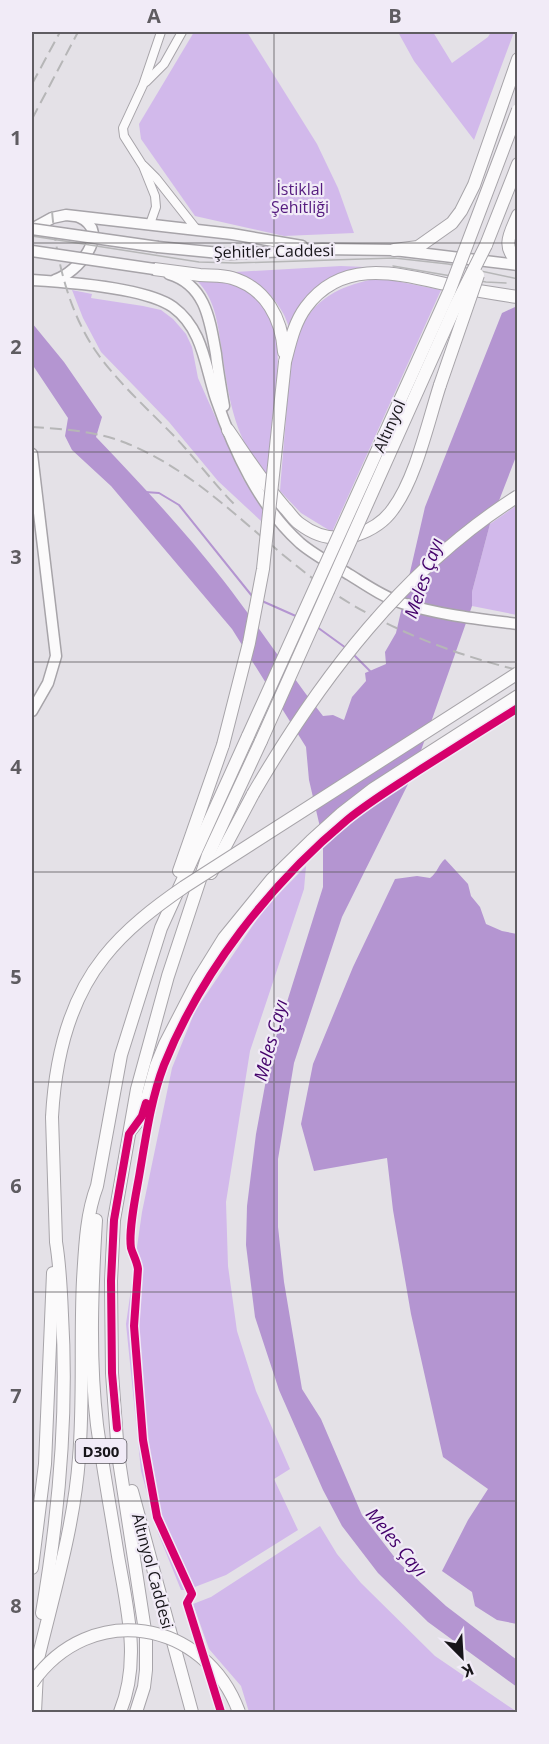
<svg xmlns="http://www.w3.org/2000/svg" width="549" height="1744" font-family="'Open Sans',sans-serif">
	<rect width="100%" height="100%" fill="#e4e1e7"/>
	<g fill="#d2b9eb">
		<polygon points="194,32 247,32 317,144 338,188 354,233 284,236 195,216 141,139 139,124"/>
		<polygon points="398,32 433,32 452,63 488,37 491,32 514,32 474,140 414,61"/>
		<path d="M341,266L365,267L351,270L289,327C287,323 286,318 283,313C272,293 256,281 235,272Z"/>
		<path d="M193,277C211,279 231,279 247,289C287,316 278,369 274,409C271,431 269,452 267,474C232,439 228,390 221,345C217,319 214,295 193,277Z"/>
		<path d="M374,279L391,280L441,290L332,532L301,513L280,491C282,462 285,433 287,404C292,337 299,294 374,279Z"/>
		<polygon points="72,290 92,294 91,298 143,306 161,310 173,319 186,334 192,347 198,378 243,479 264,506 261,521 218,481 169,422 101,352 83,318"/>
		<polygon points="517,505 517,615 472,606 472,592 490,524"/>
		<polygon points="306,866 304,889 250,1051 226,1202 228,1266 237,1331 256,1391 290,1469 274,1479 298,1530 226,1575 187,1590 181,1590 158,1533 141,1471 126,1324 142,1212 172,1068 195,1011 264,909"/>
		<polygon points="320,1526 337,1554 361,1583 435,1656 517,1712 249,1712 241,1686 209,1649 193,1604 211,1597"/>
	</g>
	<g fill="#b495d1">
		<path d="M517,299V454L490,524L472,592V606L412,776L342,917L294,1063L278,1159V1227L284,1282L302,1389L321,1419L362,1515L399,1563L446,1606L517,1660V1687L428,1622L378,1573L342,1526L323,1490L279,1390L255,1317L246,1245L247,1206L256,1134L271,1053L323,887V840L309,780L306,747L232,629L111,486L72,450L65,436L68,418L32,364V323L64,362L102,417L96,437C140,483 184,530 223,580C258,625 288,672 323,716L333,715L344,720L352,697L366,681L365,673L386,664L385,652L396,633L425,507L502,313L515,307Z"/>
		<path d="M445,859L468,884L471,896L480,907L486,924L502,931L517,934V1624L497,1620L475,1606L472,1592L442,1571L468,1520L488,1489L443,1457L411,1314L393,1210L387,1158L314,1171L301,1124L313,1064L353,967L395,879L417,876L430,878C438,872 438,865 445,859Z"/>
	</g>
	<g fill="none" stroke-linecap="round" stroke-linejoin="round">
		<g stroke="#b495d1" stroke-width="2">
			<polyline points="145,492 159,493 179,505 252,596"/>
			<polyline points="262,601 298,617"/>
			<polyline points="317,627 346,648"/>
			<polyline points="353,654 370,671"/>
		</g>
		<defs>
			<g id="minor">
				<polyline points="146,82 164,64 182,32"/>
				<polyline points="144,166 156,178 197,230"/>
				<polyline points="150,224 156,207 155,196 143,166 124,136 123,128 143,85 161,32"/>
			</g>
			<g id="major">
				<polyline points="32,229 52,218 66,215 232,234 302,246"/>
				<polyline points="158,247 230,254 322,249 394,250 518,265"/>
				<path d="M169,274C206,285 210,321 216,354C218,372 221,389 224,406"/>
				<path d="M32,280C66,282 146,288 173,307C203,329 205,366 216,399C234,451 259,506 300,543C314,555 333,565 350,575C366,585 383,597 402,603C439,615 479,619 518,624"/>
				<path d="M55,280C77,273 113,232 79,217"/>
				<polyline points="32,454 56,656 48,683 32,711"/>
			</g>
			<g id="highway">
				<path d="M518,215C510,234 501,246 518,262"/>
				<polyline points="486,245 518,164"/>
				<polyline points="394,250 418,247 452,223 461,211 474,185 518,59"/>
				<path d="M154,269C170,271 185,273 200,275C211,276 222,275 232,278C266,288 282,319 284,352"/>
				<path d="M285,362C290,343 294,323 306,307C343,257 399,274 450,285C472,290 495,294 518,297"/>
				<path d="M228,430C246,456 263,483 285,508C290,513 294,520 300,524C317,537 336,541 356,535C371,530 384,522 393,509C416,478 428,422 440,385"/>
				<polyline points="179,871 223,745"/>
				<polyline points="211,873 253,794"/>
				<polyline points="131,1130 142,1116 156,1066 165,1044 198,980 224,938 272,879 311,841 342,813 373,789 518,696"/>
				<path d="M96,1220C92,1288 89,1357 97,1425C103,1469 111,1512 118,1556C127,1608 141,1661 120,1712"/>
				<polyline points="132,1491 192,1712"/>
				<polyline points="32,1568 45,1464 53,1273"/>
				<path d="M42,1613C59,1514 68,1415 62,1315C61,1290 60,1266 56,1242L52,1117"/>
				<path d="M37,1663C53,1595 74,1528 79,1458C84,1399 80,1339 83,1280C85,1248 86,1215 97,1186L121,1055L161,928L248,736"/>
				<polyline points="35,1712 37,1672"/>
				<polyline points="136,1712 144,1687 146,1670 146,1637 118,1454 112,1373 111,1281 114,1220 137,1089 168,976 208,855 261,741"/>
			</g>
		</defs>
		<use href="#minor" stroke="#a7a4a9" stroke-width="10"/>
		<use href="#major" stroke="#a7a4a9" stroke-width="13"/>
		<use href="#highway" stroke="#a7a4a9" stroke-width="14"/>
		<use href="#minor" stroke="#fbfafb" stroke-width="8"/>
		<use href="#major" stroke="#fbfafb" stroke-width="10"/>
		<use href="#highway" stroke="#fbfafb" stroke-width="12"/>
		<g stroke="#b6b6b7" stroke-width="1.5">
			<polyline points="32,236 199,262 235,263 394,258 448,264 518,279"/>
			<polyline points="393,266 486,282 506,283"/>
		</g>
		<g stroke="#b6b6b7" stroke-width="2" stroke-dasharray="12 6" stroke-linecap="butt">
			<polyline points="32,84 60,32"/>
			<polyline points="32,119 78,32"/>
			<path d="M52,211C56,258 68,310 95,350C117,382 148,409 175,437C196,459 214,484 236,506"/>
			<path d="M32,427C63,429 96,431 126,443C204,474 260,543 329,590C385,628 452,654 518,670"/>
		</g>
		<defs>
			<g id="major-bridge">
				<polyline points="32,229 158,247"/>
				<polyline points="32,251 154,269"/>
			</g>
			<g id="highway-bridge">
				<polyline points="440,385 478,275"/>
				<polyline points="248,736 449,292 518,110"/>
				<polyline points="261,741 455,307 486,245"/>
				<polyline points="223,745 249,643 263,569 285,362"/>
				<path d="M253,794C320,679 404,568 518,496"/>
				<path d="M52,1117C55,1061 68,1002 104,957C126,929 155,907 184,887L518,673"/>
				<path d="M32,1683C90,1600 205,1619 239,1712"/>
			</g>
		</defs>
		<use href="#major-bridge" stroke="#a7a4a9" stroke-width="13" stroke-linecap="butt"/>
		<use href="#highway-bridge" stroke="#a7a4a9" stroke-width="14" stroke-linecap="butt"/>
		<use href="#major-bridge" stroke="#fbfafb" stroke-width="10"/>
		<use href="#highway-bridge" stroke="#fbfafb" stroke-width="12"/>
		<defs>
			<g id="cycleway">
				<polyline points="117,1428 112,1373 111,1281 114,1220 129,1134 142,1116 146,1103"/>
				<path d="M221,1712L187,1603L192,1594L157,1517L143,1440L134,1326L138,1269C137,1261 133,1255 131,1248C128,1229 137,1190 140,1171C146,1136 151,1099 164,1065C201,972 271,883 347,820C369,802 394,787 418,771C451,750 484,729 518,708"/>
			</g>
		</defs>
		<use href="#cycleway" stroke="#f1ebf7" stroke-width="11"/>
		<use href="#cycleway" stroke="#d6006c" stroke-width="8"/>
	</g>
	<path fill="none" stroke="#5f5c61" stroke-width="1.5" stroke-opacity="0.55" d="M274,32V1712M32,243H518M32,452H518M32,662H518M32,872H518M32,1082H518M32,1292H518M32,1501H518"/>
	<g text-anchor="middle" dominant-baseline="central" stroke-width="4.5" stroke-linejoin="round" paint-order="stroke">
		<rect fill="#f1ebf7" stroke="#58555c" stroke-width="1.5" x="75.5" y="1439" width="51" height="24" rx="4.5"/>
		<g font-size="15" font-weight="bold" fill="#171519">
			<text x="101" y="1451">D300</text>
		</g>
		<g font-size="16" fill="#551b7f" stroke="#f1ebf7">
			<text x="300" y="189">İstiklal<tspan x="300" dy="18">Şehitliği</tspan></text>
		</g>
		<g font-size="16" fill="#171519" stroke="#f1ebf7">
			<text transform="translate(274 251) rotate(-1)">Şehitler Caddesi</text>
			<text transform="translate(389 426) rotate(-66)">Altınyol</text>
			<text transform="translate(153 1571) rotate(75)">Altınyol Caddesi</text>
		</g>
		<g font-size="18" font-style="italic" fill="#43006a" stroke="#f1ebf7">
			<text transform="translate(423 578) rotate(-71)">Meles Çayı</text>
			<text transform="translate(270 1040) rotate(-75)">Meles Çayı</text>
			<text transform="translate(397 1542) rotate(50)">Meles Çayı</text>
		</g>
	</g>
	<rect width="549" height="1744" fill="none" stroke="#f1ebf7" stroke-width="66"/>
	<g transform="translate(462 1657) rotate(156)" stroke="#f1ebf7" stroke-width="4.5" paint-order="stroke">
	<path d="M0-4.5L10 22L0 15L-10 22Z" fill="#171519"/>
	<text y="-9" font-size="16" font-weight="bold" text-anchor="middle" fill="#171519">K</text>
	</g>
	<rect x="33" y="33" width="483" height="1678" fill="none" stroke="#5f5c61" stroke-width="2"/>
	<g font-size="20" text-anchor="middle" font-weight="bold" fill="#5f5c61">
		<text x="154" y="23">A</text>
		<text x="395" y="23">B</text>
		<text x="16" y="145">1</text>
		<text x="16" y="354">2</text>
		<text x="16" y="564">3</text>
		<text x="16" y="774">4</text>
		<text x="16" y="984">5</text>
		<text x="16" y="1193">6</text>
		<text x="16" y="1403">7</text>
		<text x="16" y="1613">8</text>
	</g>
</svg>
